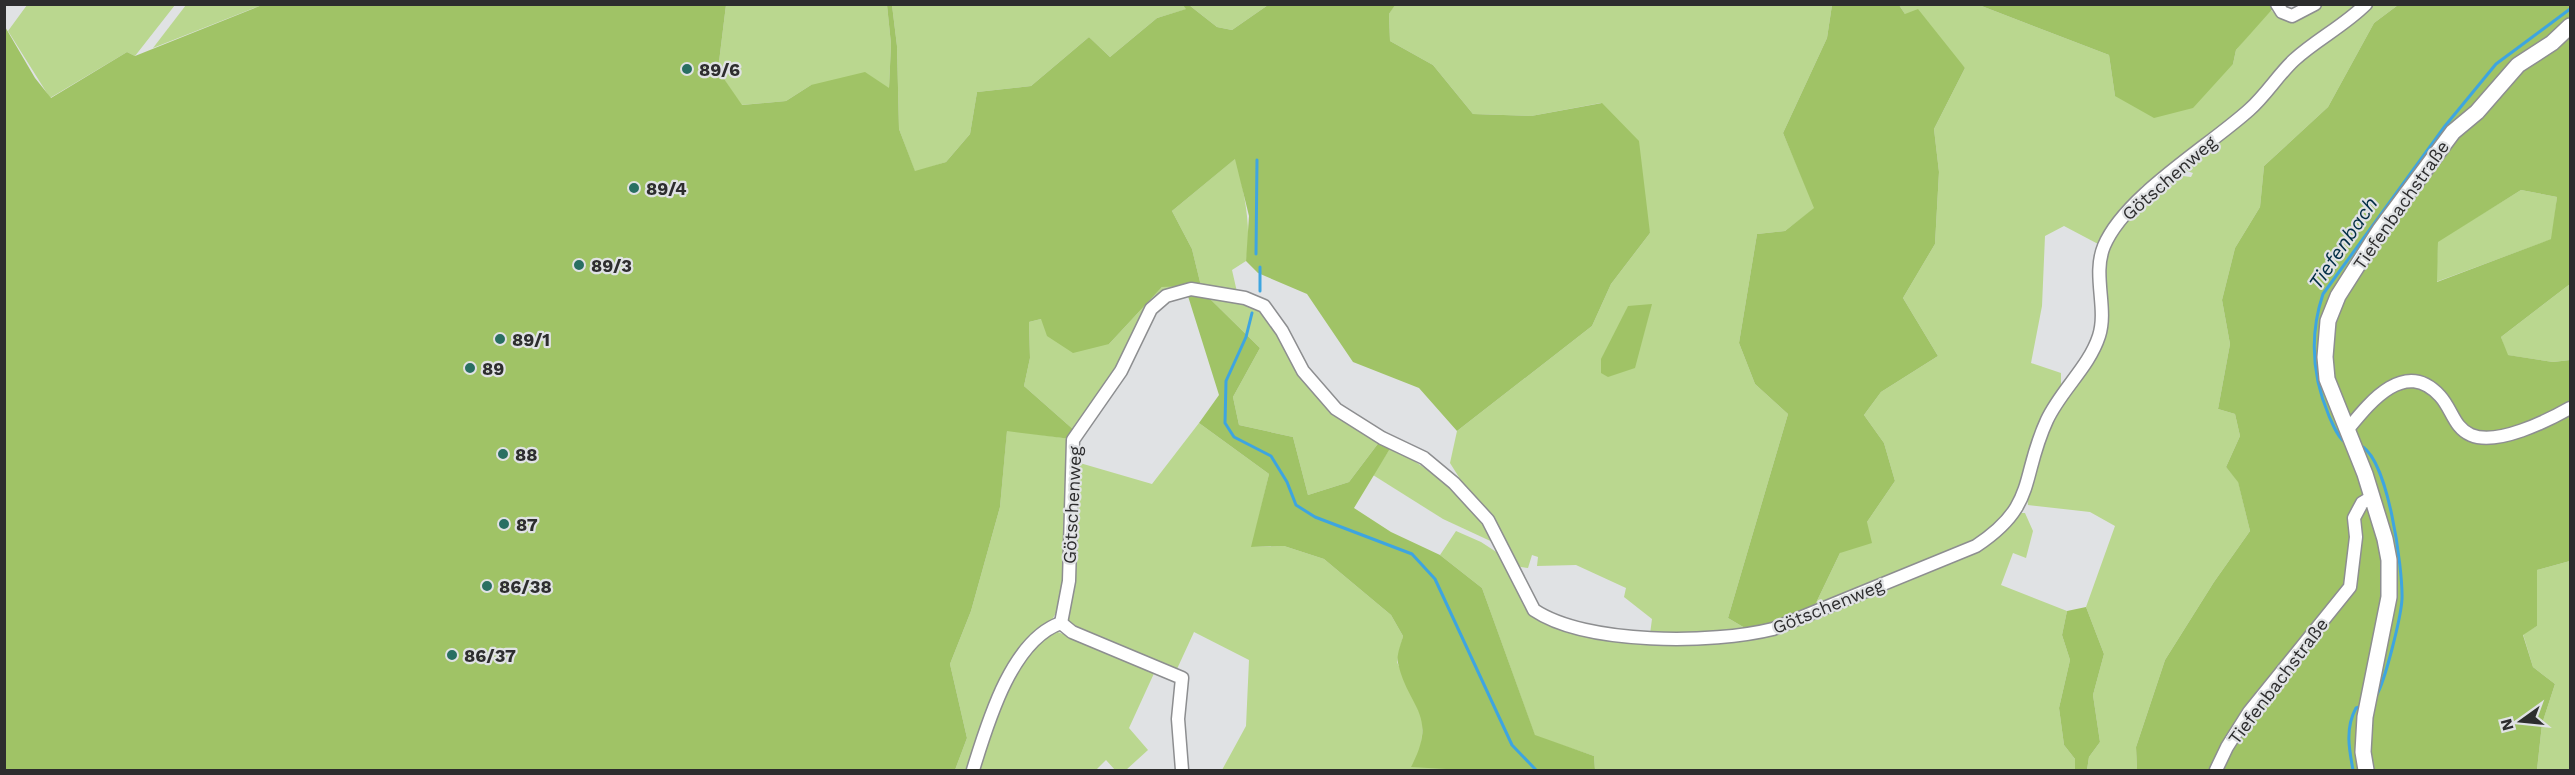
<svg xmlns="http://www.w3.org/2000/svg" width="2575" height="775" font-family="'Work Sans',sans-serif">
	<rect width="100%" height="100%" fill="#e0e2e4"/>
	<g fill="#bad78f">
		<polygon points="1183,4 1187,9 1157,18 1110,57 1089,37 1031,86 977,92 970,134 946,162 915,172 899,129 897,46 892,5"/>
		<polygon points="1395,4 1832,5 1827,38 1783,133 1815,208 1785,231 1757,234 1739,343 1755,384 1788,414 1728,618 1750,631 1650,634 1652,619 1624,597 1626,588 1576,565 1537,566 1538,557 1532,555 1528,568 1515,566 1480,503 1462,482 1450,463 1457,431 1592,326 1611,284 1650,233 1601,103 1531,116 1473,114 1433,65 1390,41 1389,14"/>
		<polygon points="27,5 175,5 135,56 127,52 50,98 8,31"/>
		<polygon points="186,5 262,5 153,48"/>
		<polygon points="726,5 887,5 891,44 889,88 811,85 786,101 741,105 718,70"/>
		<polygon points="1189,5 1268,5 1232,30 1217,27"/>
		<polygon points="1899,5 1979,5 2109,55 2115,96 2233,64 2236,50 2270,9 2280,18 2293,21 2323,5 2362,5 2254,101 2158,177 2142,186 2100,245 2064,226 2045,236 2042,306 2031,363 2061,373 2061,390 2020,497 1984,537 1936,560 1815,605 1840,553 1867,522 1895,481 1884,443 1864,415 1881,392 1938,356 1903,298 1935,244 1939,172 1934,129 1965,68 1905,14"/>
		<polygon points="2370,5 2398,5 2374,23 2328,107 2264,166 2260,207 2235,248 2222,300 2230,344 2218,409 2235,414 2240,436 2226,467 2238,481 2250,531 2214,582 2165,660 2136,747 2137,770 2087,770 2089,757 2100,742 2093,695 2104,654 2086,607 2115,526 2090,512 2028,505 2027,496 2052,417 2099,341 2102,264 2115,232 2161,184 2183,176 2191,177 2193,173 2187,171 2172,175 2283,75"/>
		<path d="M1236,158C1244,194 1252,225 1246,261L1232,270L1237,292L1201,286L1192,249L1172,211Z"/>
		<polygon points="2521,190 2557,197 2552,239 2436,282 2438,241"/>
		<polygon points="2570,284 2570,360 2553,362 2507,355 2501,337"/>
		<polygon points="1176,286 1159,296 1120,365 1075,431 1024,386 1030,358 1029,322 1041,319 1109,344 1162,287"/>
		<path d="M1205,294C1219,297 1238,297 1250,304C1277,318 1291,369 1313,393C1331,413 1357,427 1380,441L1349,482L1308,495L1293,437L1239,425L1233,397L1260,348Z"/>
		<polygon points="1199,423 1269,474 1252,547 1284,546 1324,559 1391,615 1403,636 1397,662 1423,720 1421,750 1464,770 1222,770 1246,726 1249,660 1194,632 1177,669 1066,625 1073,461 1152,484"/>
		<polygon points="1007,430 1071,439 1066,567 1059,607 1052,620 1011,667 970,770 955,770 967,738 950,664 971,611 1000,507"/>
		<path d="M1391,447C1436,473 1472,500 1499,545L1443,519L1373,475Z"/>
		<polygon points="2018,513 2025,513 2033,531 2026,558 2013,553 2001,585 2067,611 2062,635 2070,660 2059,708 2064,745 2075,759 2075,770 1595,770 1594,756 1535,736 1482,588 1440,555 1456,531 1481,542 1501,555 1527,606 1537,619 1550,626 1579,633 1752,637 1866,594 1888,590 1902,580 1972,551"/>
		<polygon points="2570,561 2570,770 2537,770 2542,724 2555,684 2533,667 2523,634 2537,626 2537,570"/>
		<polygon points="1055,631 1156,669 1129,728 1148,750 1126,770 1115,770 1106,760 1096,770 977,770 993,715 1024,660 1049,632"/>
	</g>
	<g fill="#a0c366" fill-rule="evenodd">
		<polygon points="262,5 726,5 718,70 742,105 786,101 811,85 865,72 889,88 891,44 887,5 892,5 897,46 899,129 915,171 946,162 970,134 977,92 1031,86 1089,37 1110,57 1157,18 1186,9 1183,5 1189,5 1217,27 1232,30 1268,5 1395,5 1389,14 1390,41 1433,65 1473,114 1531,116 1602,103 1639,141 1650,233 1611,284 1592,326 1457,431 1419,388 1353,362 1307,294 1258,273 1246,261 1249,216 1235,159 1172,211 1192,249 1201,286 1162,287 1109,344 1073,353 1047,336 1041,319 1029,322 1030,358 1024,386 1075,431 1071,439 1007,431 1000,507 971,611 950,664 967,738 955,770 5,770 4,25 35,78 51,98 127,52 135,56"/>
		<polygon points="1832,5 1899,5 1905,14 1918,9 1965,68 1934,129 1939,172 1935,244 1903,298 1938,356 1881,392 1864,415 1884,443 1895,481 1867,522 1872,543 1840,553 1815,605 1750,631 1728,618 1788,414 1755,384 1739,343 1757,234 1785,231 1814,208 1783,133 1827,38"/>
		<polygon points="1979,5 2276,5 2236,50 2233,64 2193,108 2154,118 2115,96 2109,55"/>
		<path d="M2398,5H2570V284L2501,337L2508,355L2553,362L2570,360V561L2537,570V626L2523,635L2533,667L2555,684L2542,724L2537,770H2137L2136,747L2165,660L2214,582L2250,531L2238,482L2226,467L2240,436L2235,414L2218,409L2230,344L2222,300L2235,248L2260,207L2264,166L2328,107L2374,23ZM2521,190L2557,197L2551,239L2437,282L2438,242Z"/>
		<path d="M1187,293L1205,294L1260,348L1233,397L1239,425L1293,437L1308,495L1349,482L1380,441L1391,447L1354,508L1391,532L1440,555L1482,588L1535,735L1594,756L1595,770H1464L1411,767C1439,714 1408,708 1398,663C1396,656 1401,644 1403,636L1391,615L1324,559L1284,546L1251,547L1269,474L1199,423L1219,395Z"/>
		<polygon points="1652,304 1635,368 1608,377 1601,373 1601,359 1628,306"/>
		<polygon points="2086,607 2104,654 2093,695 2100,742 2089,757 2087,770 2075,770 2075,759 2064,745 2059,708 2070,660 2062,635 2067,611"/>
	</g>
	<g fill="none" stroke-linecap="round" stroke-linejoin="round">
		<g stroke="#3ea5e0" stroke-width="3">
			<polyline points="1256,254 1257,160"/>
			<polyline points="1260,291 1260,267"/>
			<polyline points="1252,313 1246,337 1226,381 1225,423 1234,437 1271,456 1287,482 1296,505 1315,517 1412,554 1435,579 1512,745 1536,770"/>
			<path d="M2346,443C2338,438 2333,425 2329,416C2312,376 2309,336 2323,294L2445,126L2496,64L2570,9"/>
			<path d="M2358,445C2388,452 2403,571 2402,599C2401,617 2385,682 2376,696"/>
			<path d="M2353,770C2349,749 2345,728 2356,708L2362,706"/>
		</g>
		<defs>
			<g id="minor">
				<polyline points="2277,4 2282,12 2292,16 2315,4"/>
				<path d="M2348,429C2370,402 2405,358 2440,396C2452,409 2454,428 2471,435C2497,446 2547,421 2570,408"/>
				<path d="M1061,623L1069,581L1073,440L1121,371L1151,309L1166,296L1191,289L1245,298L1264,306L1282,331L1303,371L1336,409L1382,438L1424,458L1454,483L1488,520L1534,610C1586,645 1713,644 1773,629L1976,546C2038,505 2020,478 2047,420C2061,390 2089,367 2099,336C2108,308 2092,275 2104,246C2125,196 2208,147 2249,110C2266,95 2278,75 2294,60C2317,39 2344,26 2366,4"/>
				<polyline points="1061,623 1072,632 1182,678 1178,719 1182,770"/>
				<path d="M973,770C987,725 1011,640 1061,623"/>
				<polyline points="2216,770 2227,747 2249,712 2350,587 2356,537 2354,518 2362,503 2372,497"/>
			</g>
			<polyline id="tertiary" points="2366,770 2363,752 2365,717 2389,597 2389,560 2385,539 2365,474 2327,379 2325,357 2328,321 2338,296 2380,230 2453,132 2477,112 2518,65 2552,43 2570,26"/>
		</defs>
		<use href="#minor" stroke="#8d8e90" stroke-width="15"/>
		<use href="#tertiary" stroke="#8d8e90" stroke-width="18"/>
		<use href="#minor" stroke="#fff" stroke-width="12"/>
		<use href="#tertiary" stroke="#fff" stroke-width="15"/>
	</g>
	<g fill="#296f62" stroke="#e0e2e4" stroke-width="2">
		<circle cx="687" cy="69" r="6"/>
		<circle cx="634" cy="188" r="6"/>
		<circle cx="579" cy="265" r="6"/>
		<circle cx="500" cy="339" r="6"/>
		<circle cx="470" cy="368" r="6"/>
		<circle cx="503" cy="454" r="6"/>
		<circle cx="504" cy="524" r="6"/>
		<circle cx="487" cy="586" r="6"/>
		<circle cx="452" cy="655" r="6"/>
	</g>
	<g text-anchor="middle" dominant-baseline="central" stroke-width="4.5" stroke-linejoin="round" paint-order="stroke">
		<g font-size="18" font-weight="bold" fill="#2d2d2e" stroke="#e0e2e4" text-anchor="start">
			<text x="699" y="69">89/6</text>
			<text x="646" y="188">89/4</text>
			<text x="591" y="265">89/3</text>
			<text x="512" y="339">89/1</text>
			<text x="482" y="368">89</text>
			<text x="515" y="454">88</text>
			<text x="516" y="524">87</text>
			<text x="499" y="586">86/38</text>
			<text x="464" y="655">86/37</text>
		</g>
		<g font-size="18" fill="#2d2d2e" stroke="#e0e2e4">
			<text transform="translate(2169 178) rotate(-41)">Götschenweg</text>
			<text transform="translate(2401 205) rotate(-55)">Tiefenbachstraße</text>
			<text transform="translate(1072 505) rotate(-87)">Götschenweg</text>
			<text transform="translate(1828 606) rotate(-22)">Götschenweg</text>
			<text transform="translate(2278 681) rotate(-53)">Tiefenbachstraße</text>
		</g>
		<g font-size="20" font-style="italic" fill="#002d45" stroke="#e0e2e4">
			<text transform="translate(2343 243) rotate(-56)">Tiefenbach</text>
		</g>
	</g>
	<rect width="2575" height="775" fill="none" stroke="#2d2d2e" stroke-width="12"/>
	<g transform="translate(2521 721) rotate(255)" stroke="#e0e2e4" stroke-width="4.5" paint-order="stroke">
	<path d="M0-4.5L10 22L0 15L-10 22Z" fill="#2d2d2e"/>
	<text y="-9" font-size="16" font-weight="bold" text-anchor="middle" fill="#2d2d2e">N</text>
	</g>
</svg>
